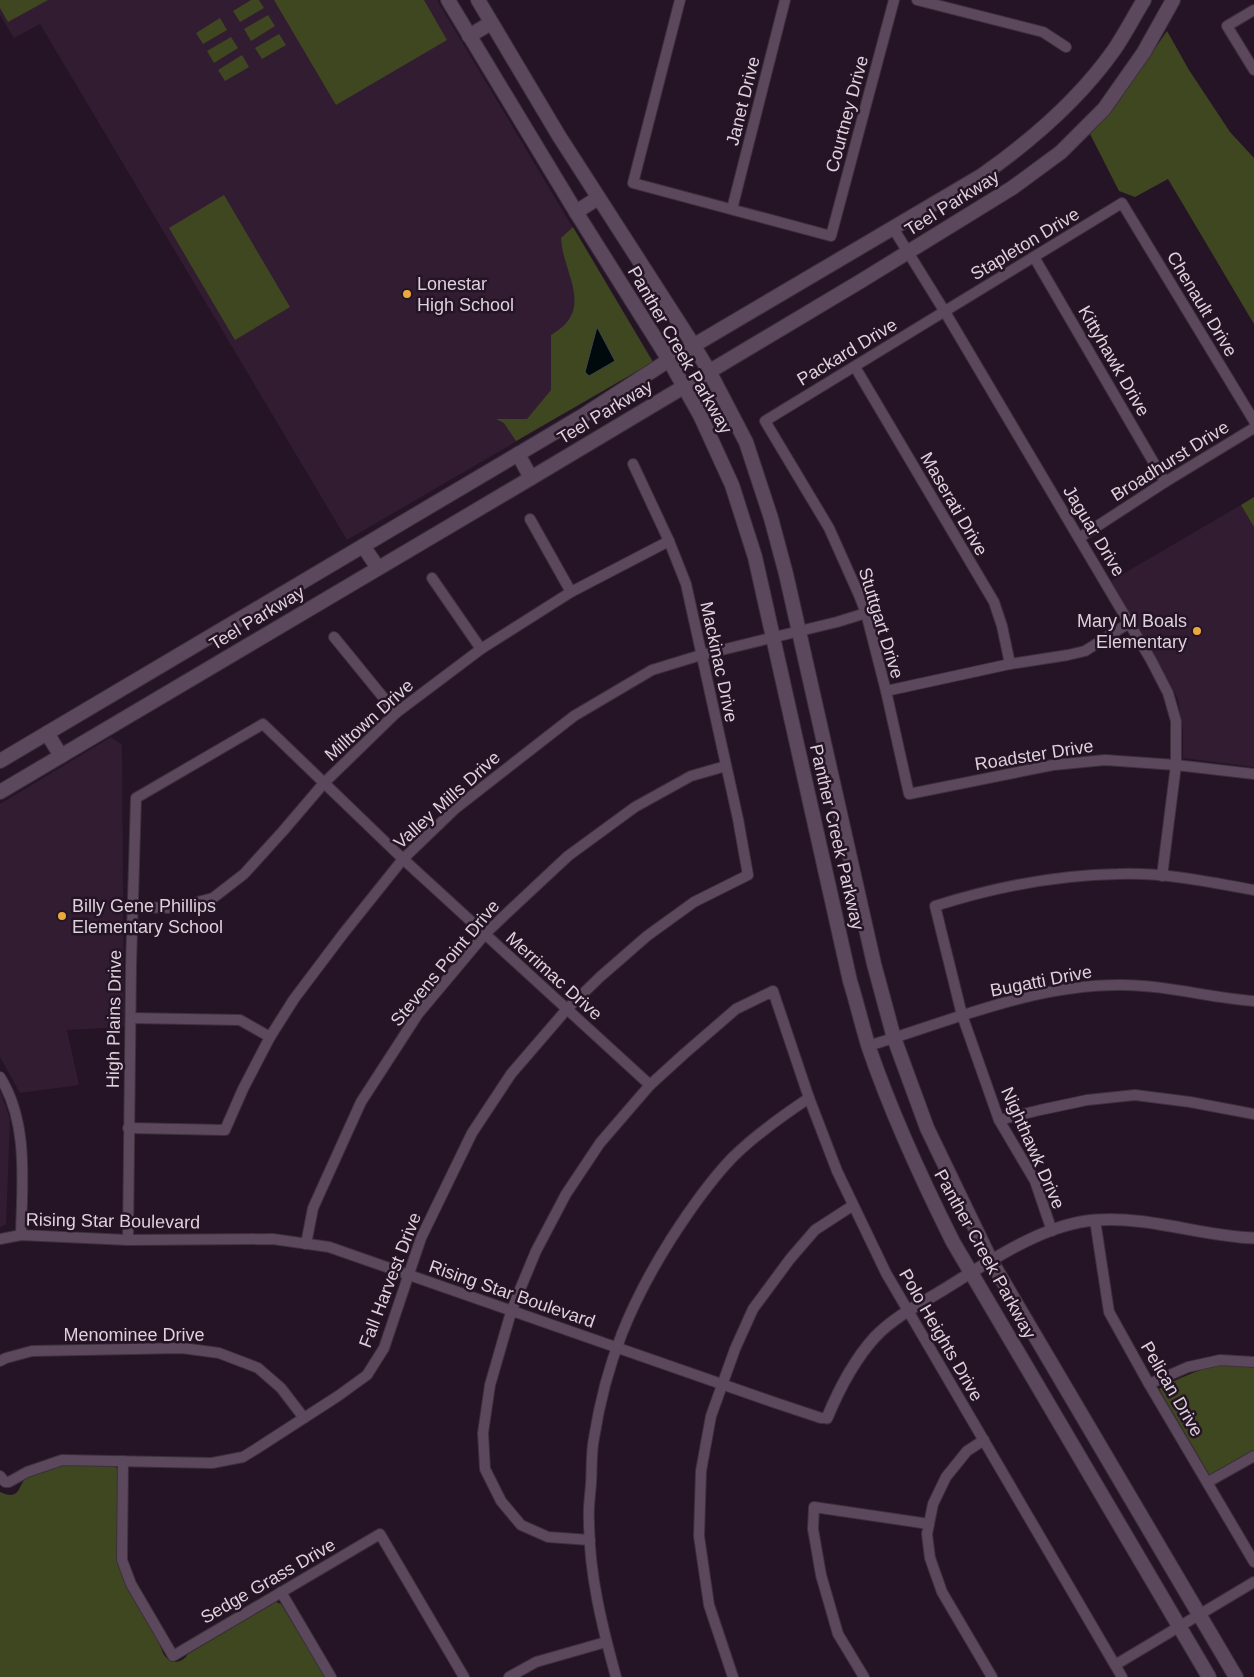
<svg xmlns="http://www.w3.org/2000/svg" width="1254" height="1677" font-family="Arial,sans-serif">
	<rect width="100%" height="100%" fill="#251425"/>
	<g fill="#321c31">
		<polygon points="0,0 437,0 653,362 347,540 40,24 14,38 0,15"/>
		<polygon points="1241,505 1254,527 1254,767 1183,758 1183,730 1178,699 1169,681 1111,581"/>
		<polygon points="111,737 122,745 124,1027 67,1030 79,1085 20,1093 0,1057 0,804"/>
		<polygon points="0,1091 10,1119 6,1224 0,1227"/>
	</g>
	<g fill="#3f4721">
		<polygon points="0,0 48,0 8,22 0,8"/>
		<polygon points="251,0 259,0 264,8 240,22 233,11"/>
		<polygon points="274,0 424,0 447,40 336,105"/>
		<polygon points="268,15 275,26 251,41 244,29"/>
		<polygon points="220,18 227,30 203,44 196,33"/>
		<polygon points="1167,31 1189,70 1230,132 1254,158 1254,324 1168,179 1135,197 1119,191 1090,134 1114,108"/>
		<polygon points="279,34 286,45 262,59 255,48"/>
		<polygon points="231,37 238,48 214,63 207,51"/>
		<polygon points="242,55 249,67 225,81 218,70"/>
		<polygon points="224,195 290,307 235,340 169,228"/>
		<path d="M573,227L653,362L516,441L504,423L496,419H527L551,390V335C596,309 563,275 561,238Z"/>
		<polygon points="1254,497 1254,527 1241,505"/>
		<path d="M1217,1365L1254,1366V1450L1210,1476L1159,1389C1178,1378 1196,1371 1217,1365Z"/>
		<path d="M62,1466H115L118,1470V1541L163,1653C169,1664 181,1665 188,1654L276,1602L281,1604L325,1677H0V1492C21,1502 18,1484 27,1477C36,1470 51,1468 62,1466Z"/>
	</g>
	<polygon fill="#00090b" stroke="#42454a" points="597,327 615,361 589,376 585,372"/>
	<g fill="none" stroke-linecap="round" stroke-linejoin="round">
		<defs>
			<g id="minor">
				<polyline points="680,0 633,183 831,236 894,0"/>
				<polyline points="917,0 1043,32 1066,47"/>
				<polyline points="1254,10 1227,26 1254,70"/>
				<polyline points="732,209 785,0"/>
				<polyline points="893,228 945,312 1151,660 1168,693 1176,721 1176,765 1162,876"/>
				<polyline points="1034,257 1165,482"/>
				<polyline points="855,367 994,602 1002,626 1010,664"/>
				<polyline points="1254,421 1122,203 765,421 829,528 859,595 866,613 886,691 909,794 1053,765 1105,760 1176,765 1254,774"/>
				<polyline points="530,519 571,592"/>
				<polyline points="1079,538 1165,482 1254,428"/>
				<polyline points="432,578 481,649"/>
				<polyline points="334,637 396,713"/>
				<polyline points="886,691 1010,664 1068,655 1085,651 1129,623"/>
				<polyline points="133,907 174,908 213,898 244,874 283,831 324,783 396,713 481,649 571,592 669,541"/>
				<polyline points="131,1018 240,1020 270,1037"/>
				<path d="M868,1046C951,1021 1034,984 1122,985C1167,985 1210,998 1254,1001"/>
				<path d="M0,1077C29,1123 22,1184 21,1235"/>
				<polyline points="999,1120 1040,1110 1087,1100 1135,1095 1190,1102 1254,1114"/>
				<polyline points="128,1128 225,1130 243,1089 270,1037 294,999 343,934 403,859 456,808 574,716 652,670 701,655 837,622 866,613"/>
				<polyline points="1095,1220 1109,1312 1149,1384 1254,1562"/>
				<path d="M1052,1231L1035,1181L999,1120L962,1015L935,906C995,887 1055,875 1118,874C1164,872 1209,882 1254,890"/>
				<polyline points="0,1239 21,1235 128,1240 273,1239 329,1247 773,1402 821,1418 827,1418"/>
				<polyline points="128,1240 131,965 136,798 263,724 403,859 650,1085"/>
				<polyline points="306,1244 313,1208 361,1102 418,1014 485,934 506,914 568,856 635,807 691,776 726,766"/>
				<polyline points="0,1361 6,1358 32,1351 182,1348 219,1353 258,1368 281,1388 304,1418"/>
				<polyline points="1149,1384 1188,1367 1220,1360 1254,1362"/>
				<polyline points="984,1440 967,1451 946,1477 933,1504 927,1534 930,1558 942,1592 992,1677"/>
				<polyline points="123,1461 122,1560 131,1584 173,1656 380,1534 464,1677"/>
				<polyline points="0,1476 5,1482 9,1482 27,1472 62,1460 212,1463 243,1457 256,1449 338,1396 367,1375 384,1348 421,1238 472,1133 511,1074 567,1009 600,977 647,936 694,902 748,875 738,819 686,584 669,541 633,464"/>
				<polyline points="1208,1482 1254,1456"/>
				<polyline points="590,1540 548,1537 521,1525 501,1501 485,1469 483,1433 490,1385 509,1319 516,1299 536,1251 566,1194 600,1143 650,1085 684,1054 736,1009 773,991 809,1098 837,1171 886,1273 1122,1677"/>
				<polyline points="281,1592 331,1677"/>
				<polyline points="1115,1665 1254,1582"/>
				<polyline points="509,1677 536,1662 606,1642"/>
				<path d="M616,1677C602,1626 589,1574 589,1521C588,1509 590,1496 591,1484C592,1469 591,1453 594,1438C606,1362 630,1304 671,1239C689,1211 708,1183 732,1158C755,1135 782,1116 809,1098"/>
				<polyline points="733,1677 709,1605 699,1536 701,1471 711,1416 735,1349 753,1309 790,1259 815,1230 852,1206"/>
				<polyline points="864,1677 838,1634 821,1575 813,1529 814,1507 929,1524"/>
			</g>
			<path id="tertiary" d="M827,1418C839,1389 854,1360 875,1337C894,1317 920,1304 943,1290C987,1263 1044,1223 1096,1220C1149,1216 1201,1236 1254,1238"/>
			<g id="secondary">
				<path d="M448,0L576,212L669,360L700,415L732,485L755,557L850,981C857,1003 862,1026 869,1048C892,1115 921,1178 953,1242L1209,1677"/>
				<polyline points="478,0 559,136 694,346 709,371 746,442 771,518 786,574 874,964 894,1038 927,1128 991,1261 1236,1677"/>
				<polyline points="469,36 491,23"/>
				<polyline points="576,212 598,198"/>
				<polyline points="518,454 531,478"/>
				<polyline points="363,546 378,568"/>
				<polyline points="47,733 61,756"/>
				<path d="M0,761L584,415L669,360L981,176C1031,141 1078,101 1114,50C1125,34 1134,16 1144,0"/>
				<polyline points="0,792 531,478 861,281 1012,188 1061,152 1104,109 1144,52 1173,0"/>
			</g>
		</defs>
		<use href="#minor" stroke="#3c303b" stroke-width="12"/>
		<use href="#tertiary" stroke="#3c303b" stroke-width="13"/>
		<use href="#secondary" stroke="#3c303b" stroke-width="16"/>
		<use href="#minor" stroke="#5c485c" stroke-width="10"/>
		<use href="#tertiary" stroke="#5c485c" stroke-width="11"/>
		<use href="#secondary" stroke="#5c485c" stroke-width="14"/>
	</g>
	<g fill="#eca93b" stroke="#251425" stroke-width="2">
		<circle cx="407" cy="294" r="5"/>
		<circle cx="1197" cy="631" r="5"/>
		<circle cx="62" cy="916" r="5"/>
	</g>
	<g text-anchor="middle" dominant-baseline="central" stroke-width="5" stroke-linejoin="round" paint-order="stroke">
		<g font-size="18" fill="#ddd1dc" stroke="#251425">
			<text transform="translate(743 101) rotate(-76)">Janet Drive</text>
			<text transform="translate(847 114) rotate(-75)">Courtney Drive</text>
			<text transform="translate(952 203) rotate(-32)">Teel Parkway</text>
			<text transform="translate(1025 244) rotate(-31)">Stapleton Drive</text>
			<text transform="translate(1202 304) rotate(59)">Chenault Drive</text>
			<text transform="translate(680 350) rotate(60)">Panther Creek Parkway</text>
			<text transform="translate(847 352) rotate(-31)">Packard Drive</text>
			<text transform="translate(1114 361) rotate(60)">Kittyhawk Drive</text>
			<text transform="translate(605 412) rotate(-31)">Teel Parkway</text>
			<text transform="translate(1170 461) rotate(-32)">Broadhurst Drive</text>
			<text transform="translate(954 504) rotate(60)">Maserati Drive</text>
			<text transform="translate(1094 531) rotate(59)">Jaguar Drive</text>
			<text transform="translate(257 618) rotate(-31)">Teel Parkway</text>
			<text transform="translate(881 623) rotate(73)">Stuttgart Drive</text>
			<text transform="translate(719 662) rotate(78)">Mackinac Drive</text>
			<text transform="translate(369 720) rotate(-42)">Milltown Drive</text>
			<text transform="translate(1034 755) rotate(-9)">Roadster Drive</text>
			<text transform="translate(447 800) rotate(-42)">Valley Mills Drive</text>
			<text transform="translate(837 837) rotate(77)">Panther Creek Parkway</text>
			<text transform="translate(445 963) rotate(-50)">Stevens Point Drive</text>
			<text transform="translate(554 976) rotate(42)">Merrimac Drive</text>
			<text transform="translate(1041 981) rotate(-11)">Bugatti Drive</text>
			<text transform="translate(114 1019) rotate(-89)">High Plains Drive</text>
			<text transform="translate(1033 1148) rotate(66)">Nighthawk Drive</text>
			<text transform="translate(113 1221) rotate(1)">Rising Star Boulevard</text>
			<text transform="translate(985 1254) rotate(61)">Panther Creek Parkway</text>
			<text transform="translate(390 1280) rotate(-69)">Fall Harvest Drive</text>
			<text transform="translate(512 1294) rotate(19)">Rising Star Boulevard</text>
			<text x="134" y="1335">Menominee Drive</text>
			<text transform="translate(941 1335) rotate(60)">Polo Heights Drive</text>
			<text transform="translate(1172 1389) rotate(60)">Pelican Drive</text>
			<text transform="translate(268 1581) rotate(-30)">Sedge Grass Drive</text>
		</g>
		<g font-size="18" fill="#ddd1dc" stroke="#251425" text-anchor="start">
			<text x="417" y="284">Lonestar<tspan x="417" dy="21">High School</tspan></text>
			<text x="1187" y="621" text-anchor="end">Mary M Boals<tspan x="1187" dy="21">Elementary</tspan></text>
			<text x="72" y="906">Billy Gene Phillips<tspan x="72" dy="21">Elementary School</tspan></text>
		</g>
	</g>
</svg>
